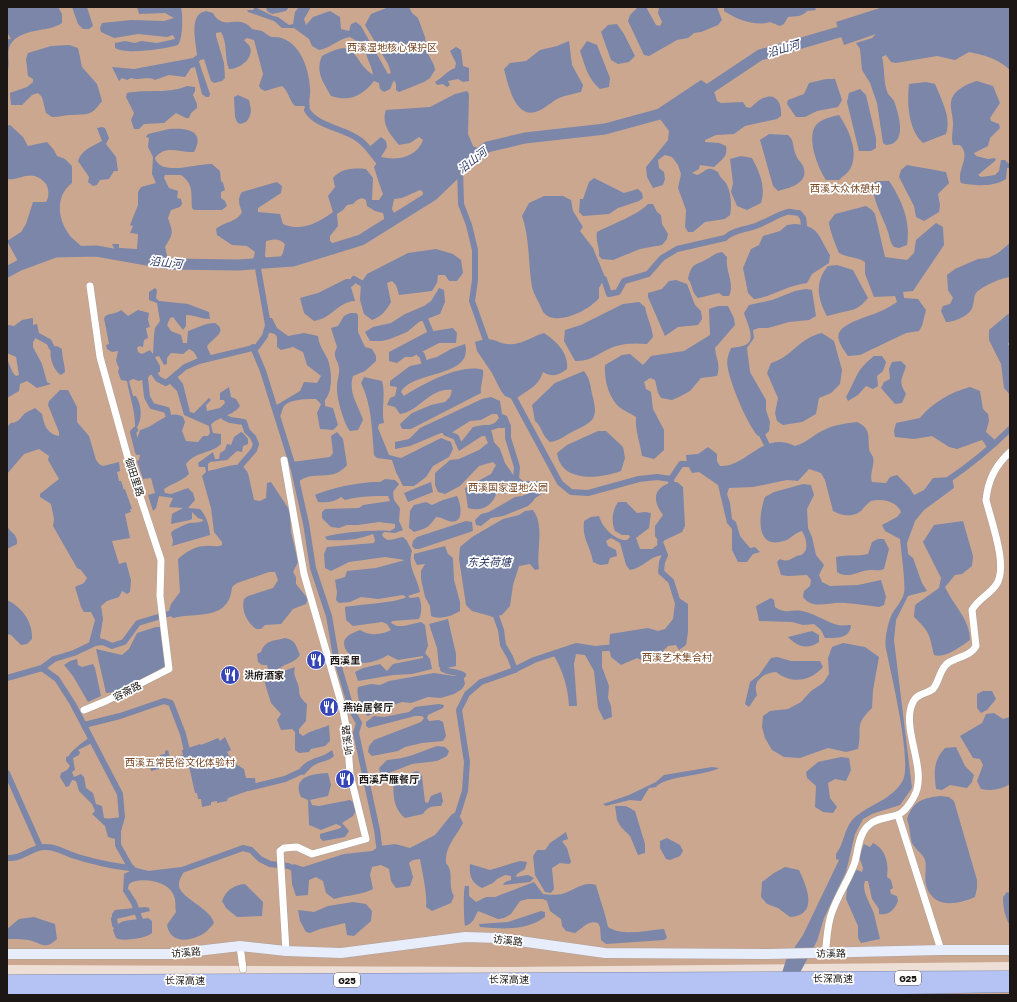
<svg xmlns="http://www.w3.org/2000/svg" width="1017" height="1002" font-family="'Golos Text','Noto Sans SC',sans-serif">
	<rect width="100%" height="100%" fill="#eddfd6"/>
	<g fill="#cba790">
		<polygon points="7,7 1010,7 1010,962 501,967 7,965"/>
		<polygon points="1010,986 1010,995 799,995 800,993"/>
	</g>
	<g fill="#7b86a9">
		<path d="M7,7H58L62,14V23C48,33 21,27 10,45C6,53 11,64 7,73V39H11L7,32Z"/>
		<polygon points="72,7 87,7 93,26 89,29 83,29 78,24"/>
		<path d="M137,7H181C183,15 183,39 178,45C165,49 126,55 115,48V43L125,41L135,43L141,41L157,43L175,39L173,35L167,37L138,34L114,38L101,32L100,28L102,23L131,20L164,21L174,18L165,13L139,14Z"/>
		<path d="M255,7L273,16L278,17L289,25L293,24L295,12L299,7H311L304,19L306,25L313,17L330,11L340,17L341,29L349,31L351,24L356,22L361,26L388,74L391,73L388,64L365,25L371,14L389,7H409L412,13L418,18L425,37L427,52L434,65L435,70L430,78L424,82L399,92L396,90V84L394,80L390,89L384,92L380,89L379,83L374,81C362,96 350,102 331,96C323,82 315,72 322,56C359,36 350,59 373,75C372,65 365,57 365,46L350,37C338,39 331,48 319,50L312,46L309,39L294,28H282L274,21L248,12L247,10H253Z"/>
		<polygon points="266,7 289,7 286,11 272,14 267,11"/>
		<polygon points="638,7 646,7 656,25 660,26 662,22 658,13 659,7 717,7 722,20 718,25 701,32 694,33 688,38 677,40 649,56 644,55 628,21 630,15"/>
		<path d="M724,7H815L816,10L807,11C802,17 796,16 788,17L784,24L780,26L770,22C757,27 735,19 724,11Z"/>
		<path d="M883,7H1010V70C999,59 984,55 969,52L955,60L937,56L896,63L891,62L886,55L882,57C885,69 883,82 888,94C890,96 892,98 894,101C899,115 908,144 886,145L883,143L877,103L870,83L862,70L860,49L856,43L872,38L876,34L844,45L836,22Z"/>
		<path d="M206,11L213,13C224,33 238,12 252,29L262,31L271,37C298,35 309,67 310,88C311,95 308,101 310,107L307,110L304,106H295C289,100 289,92 282,86L265,91L261,89L259,86L263,74L254,40L247,38L244,40C245,42 249,44 250,47C254,58 240,69 229,69C224,57 228,44 221,32L216,33V36L224,63L225,78L222,81L214,83L211,81L204,59L200,60L199,62L210,94L209,97H206L202,94L195,67L191,68L185,77L169,75L155,80C147,76 140,81 131,78L127,80L122,78L119,81L112,67L134,69L193,58L197,55C196,42 188,14 206,11Z"/>
		<polygon points="617,24 624,34 635,56 629,62 618,64 611,60 601,32 608,25"/>
		<path d="M569,41L572,65L583,85L581,92C574,94 566,95 559,98C552,101 546,108 538,111C515,121 508,84 504,69L510,63L526,61L540,50L557,46Z"/>
		<path d="M587,41L597,45L610,78L609,87L600,89C588,79 585,66 580,51Z"/>
		<path d="M69,45L78,48L82,67L97,84L102,101C91,116 89,114 72,115C65,115 59,117 52,117L46,113L42,97L38,93L32,95L22,105H11L10,93L27,87L33,82V79L28,76L26,59L28,53L51,46Z"/>
		<path d="M456,47L461,50L463,66L469,68V81L463,82L458,79L448,81L450,85L447,87L443,84L437,85L435,82C443,77 447,71 455,68L456,63L450,51Z"/>
		<polygon points="826,79 835,79 842,100 838,107 817,111 805,117 796,117 787,104 788,100 804,94 809,83"/>
		<path d="M701,80L713,88L717,101L721,103L743,102L746,107L750,108C754,105 758,100 763,98C777,92 782,104 781,116L777,119L745,126L734,134L716,135L705,140V142L719,143L726,146C728,157 722,159 714,167L700,165L699,169L692,173L697,175C708,171 706,165 718,172C720,179 725,180 727,185C731,193 732,206 730,215L725,219L705,222L693,232H688L685,227L686,210L678,188L681,174L678,165L672,157L665,155L658,160L659,168L664,172L665,179L663,185L653,188L647,177L646,167L664,145L668,140L669,131L657,115L659,108Z"/>
		<path d="M977,81L993,86L1000,103L990,118L991,121L999,124L1000,128L990,138L988,146L974,153L976,156L988,159L995,158L996,160L978,175L981,177L995,175L999,171L1001,160H1005L1009,164L1010,162V168H1007L1006,179C994,187 975,186 961,183C956,169 972,157 960,145H953C951,138 953,131 953,123C953,116 950,108 951,102C953,90 967,84 977,81Z"/>
		<path d="M926,82L935,84C941,99 952,118 946,134L923,143C908,129 907,103 909,84Z"/>
		<path d="M187,86L195,87V91L193,95L197,104V108L191,113L189,118H186L176,113L164,123L144,124L139,129H134L131,120L134,113L126,97L127,93C146,89 169,94 187,86Z"/>
		<polygon points="860,89 866,95 876,138 876,148 871,151 859,151 847,102 849,93"/>
		<path d="M467,91L469,94L468,134L473,146L483,151L460,169L433,195L422,202L423,192L420,190L402,198L394,199L392,209L394,213L402,214L385,222L383,213L375,211L367,206L366,200L362,198L357,200L353,204L347,205L343,210L337,214L338,226L330,236V241L337,247L293,261L277,262L283,253L285,244C279,238 274,239 266,241L265,256L269,263L252,264L255,252L247,246L232,245L217,235L216,229C225,221 236,223 242,212C239,204 237,199 242,192L277,182L282,186L281,193L258,208V212L280,214L283,224C301,232 318,223 333,212L328,196L335,187L333,178C342,168 354,168 366,169L373,178L372,200H379L383,194C380,186 376,174 374,167L378,161L368,148L381,137L386,141L387,147L381,157C398,161 417,157 423,140L419,137L410,143L399,145C390,134 381,124 386,110L430,107L455,94Z"/>
		<path d="M238,95L249,100C251,110 253,113 246,122L240,124L237,122L235,117L234,97Z"/>
		<path d="M839,115C848,128 860,153 850,169C848,173 842,177 839,180H826C818,168 806,138 816,125C821,119 831,117 839,115Z"/>
		<path d="M10,125L23,137L28,146L47,142L54,150L57,156L65,159L72,166V183C56,195 57,217 68,233C73,241 80,242 84,251L55,252L20,265L7,241L21,232L26,224L33,202H46C49,198 49,191 47,186C46,183 44,182 41,179C28,170 19,181 7,179V126Z"/>
		<path d="M102,127L105,128L109,138L106,144L116,157L118,171H114L109,179L100,180L97,185L93,186L88,182L89,177L78,161C81,150 93,146 102,141L97,128Z"/>
		<path d="M169,129C186,128 206,130 194,152C179,153 166,144 155,158C160,177 198,163 212,164L220,171L221,181L223,183L225,190L221,192V198L225,201L227,206L222,210H194L192,208C191,194 194,184 181,175H165L164,178L169,188L178,191L177,198L181,199L182,204L180,207L171,210L168,218C173,233 174,232 165,247L169,263L117,254L112,244H119V248L137,249L138,234L130,233L133,226L130,225L138,205V192L141,187L156,183L152,174L153,157L148,147L149,138L146,137L148,134Z"/>
		<path d="M769,134L788,135C795,141 792,147 796,155C797,159 801,162 803,166C810,183 790,188 778,191L773,186L760,140Z"/>
		<path d="M741,156L752,158C760,173 766,187 761,203L747,210L737,206L731,192L733,183L730,159Z"/>
		<polygon points="907,165 946,172 949,183 938,194 940,205 939,212 924,221 916,217 914,206 899,177 901,170"/>
		<polygon points="594,178 624,193 638,189 642,193 643,198 639,201 618,208 609,214 583,216 579,212 580,199 583,199 589,182"/>
		<path d="M877,181H889C902,200 911,222 907,245L899,248L894,247C890,242 890,238 888,232C883,216 872,201 873,183Z"/>
		<path d="M544,196H563L571,200L573,211L583,227L580,231L593,248L605,277L599,288V298C590,309 568,320 554,318C550,318 546,315 543,312C540,304 534,295 532,287C528,263 530,240 522,216L529,203Z"/>
		<path d="M648,204H653L657,212L661,215L662,224L668,234L667,239L662,245L640,249L613,260L602,259L599,256C600,247 595,241 597,232C612,224 638,215 648,204Z"/>
		<path d="M866,206L872,210L875,214L885,257L907,260L914,253L916,240L936,223L943,227L944,245L913,291L903,292L904,298L918,299L926,310L922,326L919,331L906,333L860,355L848,356C844,350 836,340 839,333C844,322 871,316 881,311C886,309 892,305 897,302L895,296L874,297L865,274V262C858,257 848,258 839,253C836,246 829,229 829,222L835,214Z"/>
		<path d="M795,224C820,226 818,236 830,255L829,263L812,274L807,283C788,285 769,298 754,299L748,293L743,268L751,249L759,245L763,236L780,231L787,225Z"/>
		<path d="M1010,243V277C1001,278 985,285 978,291C973,295 975,299 973,305C972,315 955,322 946,322L941,311L943,306L950,304L953,298L948,290L947,275L955,269L978,259L988,258L998,253Z"/>
		<path d="M436,249L453,254L461,260L463,273L457,281H449L445,275H438L437,283L432,291L399,295L396,285L392,281L387,283L391,302C386,311 382,316 372,320L364,314L360,300L361,283L367,274L408,253Z"/>
		<path d="M722,252L727,257C725,271 735,283 729,296H723L719,293L698,298C691,292 693,285 688,279C692,262 695,266 707,259C713,256 715,253 722,252Z"/>
		<path d="M837,265L853,270L868,298C858,309 857,309 843,312C837,313 833,315 827,316C817,298 815,281 828,266Z"/>
		<path d="M346,279H354L355,284L351,287L355,301C337,302 333,318 314,321L304,313L300,298L318,293Z"/>
		<polygon points="676,280 687,284 695,305 701,311 702,319 698,325 678,327 665,336 648,297 648,293 662,289 669,281"/>
		<path d="M155,288L157,290L156,298L159,301L188,304L209,312L210,319C201,319 195,315 186,315V326L183,330L173,317L170,318L167,325L171,331L181,335L183,343H187L188,331C197,328 205,323 215,323C230,332 210,339 207,347L212,358L199,361L194,352L189,349L183,354L171,353L167,358V364L164,365L159,356L155,357L160,366V372L150,375L148,378L139,381L133,379L129,381L133,396H136C142,406 143,421 135,430C136,413 130,398 127,381L121,380L118,372L119,368L116,361L118,351L112,352L107,349L106,345L109,344L104,318C107,312 116,315 121,310L128,316L138,310L149,313L148,320L150,327L146,328L148,338L144,340L143,347L139,346L137,348L138,352L142,354L150,350L153,354L154,335L155,328L160,321L157,303L149,300V292Z"/>
		<polygon points="439,288 444,290 445,302 440,314 419,322 407,332 390,339 382,341 370,341 365,332 373,327 391,323 405,314 424,306 431,301"/>
		<path d="M806,289L812,290L816,316L809,320L789,322L768,328H759L753,330L754,338L747,348L750,372L766,400V410L770,422L769,431L765,435L758,436C747,424 731,385 728,369C726,361 728,355 731,348C736,347 743,347 747,344C756,338 746,321 744,313L749,305L772,300L795,291Z"/>
		<path d="M639,302L645,307C647,318 652,326 653,337L647,344C637,343 626,343 616,346C601,351 592,362 575,361L564,341L565,330L581,325L623,304Z"/>
		<path d="M718,306H728L734,318L735,325L715,348C716,359 721,365 717,376L701,378L690,391L681,396L672,400L661,398L658,393L655,380L650,378L644,382L646,389L651,392L653,409L664,430V450L654,459L642,456C640,442 635,431 636,417C632,414 626,412 622,409C609,400 604,380 605,365L622,355L630,354L643,365L651,356L684,351L710,335L709,309Z"/>
		<path d="M350,313H356L358,315V332L365,347L372,349L376,356V361L365,371L353,376C348,393 358,404 363,420L358,430L350,431C344,424 336,397 337,386C337,381 340,373 339,367C337,358 332,357 337,347L331,328L338,326L344,316Z"/>
		<polygon points="1008,314 1010,315 1010,340 1008,344 1010,348 1010,395 1004,388 1001,364 989,340 989,330"/>
		<polygon points="33,318 33,325 37,324 39,333 33,342 33,347 42,364 47,382 51,384 37,388 27,381 20,384 19,391 7,398 7,359 13,373 16,376 19,375 16,357 7,353 7,328 8,325 14,326 22,320"/>
		<path d="M267,318H272L277,328L288,336L304,333L318,336C319,346 324,351 328,360C332,372 333,391 325,400V406L333,408L338,425L333,430L320,429L317,413L321,404L316,399C307,399 290,399 284,406C282,410 281,415 279,418L275,406L300,391L304,382L317,383L321,376L307,365L303,352L293,347L281,350L277,347V337L275,334L266,332Z"/>
		<polygon points="453,328 457,333 456,343 439,343 412,357 405,357 397,363 389,361 389,352 427,332"/>
		<path d="M544,333C556,341 569,353 567,369C559,375 553,378 543,372C537,389 527,389 515,400L505,396L501,391L492,373L477,351L475,342C496,334 497,346 514,344C524,343 534,336 544,333Z"/>
		<path d="M822,333L834,341L842,370L840,384L831,393L819,398L816,414L802,422L783,425L777,421L775,413L778,398L767,373L771,363C792,357 799,338 822,333Z"/>
		<path d="M465,344C474,378 413,370 401,392L404,396C423,384 461,363 483,370C484,379 480,384 481,393L411,429H402L400,424L412,413L431,405L445,402L450,397L452,390C430,387 420,411 400,414L395,407L387,405L390,398L395,396L397,387L390,386V381L410,366L420,364L429,359L437,357L451,349Z"/>
		<path d="M57,346L62,349C62,359 65,364 65,372L61,375C53,370 48,355 52,347Z"/>
		<path d="M874,356H882L886,362L883,371L877,376L878,386L873,389L866,386L858,395L848,401L846,397C857,378 855,371 874,356Z"/>
		<path d="M901,361L906,366C902,380 898,380 906,394L902,403L895,404L881,388L884,382L890,379L889,369L892,362Z"/>
		<path d="M584,371C590,379 590,384 592,394C599,420 594,421 572,432C564,436 559,441 550,442C541,435 542,426 535,421L532,405L555,383Z"/>
		<path d="M176,375L183,384L190,412L194,413L209,398L211,400L206,405L207,411L220,408L225,403L224,400H220V393L229,387L231,397L236,399L240,406C233,416 215,418 211,425L213,433L221,434V444C211,454 196,451 186,464L189,474C182,481 173,483 164,489L165,493L171,494L188,488L193,493L195,500L188,508L200,509C207,517 209,525 210,535L172,546L173,541L171,533C172,530 186,524 190,523C195,522 199,524 204,520L198,518L192,512V519L190,520L171,524L172,514L183,508L169,507L173,498L159,496L156,508L153,511L148,495L155,493L151,478L143,479L137,461L139,460L140,455L137,448L139,446L137,439L140,430C156,427 168,408 183,417L185,422L182,431L186,441L198,442L203,436H208L210,433L209,426L184,415L177,391L168,382Z"/>
		<path d="M364,377L382,381C386,395 381,409 384,423L379,424L378,428L389,455L401,458L441,438L451,442L453,449L449,457L433,466L426,477L414,486H403L396,472L392,460L377,458L374,455C372,431 372,405 361,383Z"/>
		<path d="M970,387L980,391L983,409L988,414L989,421L986,432L995,440L996,444L989,450L982,440L957,449L949,447L932,436L914,439L895,437L894,431L896,423L920,418C932,403 951,392 970,387Z"/>
		<path d="M60,390H68L77,407V422L89,436L96,460L99,464L103,466L119,462L120,471L117,472L119,481H121L124,490L125,489L132,509H130L131,512L125,514L130,538L112,541L119,564L126,562L131,580L130,592L127,594L122,591L119,597L107,601L101,606L103,619L100,637L103,642L88,646L95,620L91,612H84L81,607L75,587L84,583L87,578L81,570L77,568L53,526L54,519L51,504L40,497V494L59,479L48,460L49,456L39,449L24,454L7,474V427L11,423C21,422 20,416 27,412C30,410 32,410 35,408L42,414C44,425 47,434 59,436V432L48,405L49,401Z"/>
		<polygon points="491,397 500,401 502,414 507,416 510,424 504,428 495,428 494,424 499,418 497,414 492,414 481,420 470,421 451,433 441,433 410,446 395,449 395,442 409,439 420,428 482,399"/>
		<path d="M857,422C871,428 868,437 869,448C869,452 872,454 873,457C875,466 869,473 872,482L886,483L890,477L897,475L909,487L914,495L924,490L933,478L952,477L954,488L924,510L915,521L907,543L908,554L913,558L922,583L927,591L908,596L896,620L894,640L912,788L900,805L872,814L863,819L855,834L846,872L824,918L817,941L788,995H709V991L781,976L786,960L803,935L839,860L836,859V854C844,844 844,829 853,819C867,805 893,800 903,780C912,761 891,673 886,649C884,641 888,622 892,614C896,607 902,601 904,593C906,585 901,549 900,539L885,531L882,525L897,517L901,512C897,501 881,498 871,501C868,503 864,507 862,510C853,518 842,516 833,511L825,480L821,473L809,469L798,481L787,480L753,487L729,488L727,494L730,503L732,519L736,522L740,536L750,548L755,547L760,552L753,554L747,562H738L732,550V529L727,523L718,485L699,472L692,473L687,464L686,455L698,454L708,447L717,454V461L720,466C746,468 763,430 795,446C807,443 814,434 826,429C835,425 847,423 857,422Z"/>
		<path d="M483,425H490L494,442L500,449L505,463L516,479L517,488L510,493L496,494C492,506 481,512 468,508L465,488L491,474L496,465L493,462L479,466L460,486L445,494L438,492L435,485V473L450,460L459,459L479,450L488,443L485,436H482L459,451L457,447L473,427Z"/>
		<path d="M598,431H606L623,447L625,458L621,471C599,479 561,483 557,453L567,445Z"/>
		<path d="M241,432L243,433L248,439V444L243,446L242,452L237,451L227,460L210,462L208,464V471C220,469 230,464 242,465L248,473L254,500L260,501L266,498L267,483L271,482L290,511L291,532L298,562L293,572L296,577V584L308,599L306,604L293,609L281,624L265,625L261,629H256C247,622 241,611 244,599L248,596L273,588L278,580L275,572H269L237,583L232,587C229,621 198,612 173,618L168,614L171,604L180,592L178,559C186,552 195,546 206,546C212,545 217,548 222,545V542L214,532L211,508L202,476L206,472L205,467H199L198,463L213,452L215,459H219L220,453L225,450L227,444L231,445L234,437Z"/>
		<path d="M337,432L343,439L347,465C331,484 313,468 297,483L292,462L330,457L333,453L331,436Z"/>
		<path d="M385,479L395,480L399,484L393,492L394,500L400,508L399,521L403,530L395,533L384,532L382,535C387,544 394,538 403,537L407,541L412,551C407,567 417,576 420,592L408,596L410,598L419,597C422,603 422,613 419,619L392,621L391,623L397,626H404L421,622L425,625L428,646L425,653L430,659L432,669L412,674L393,675L358,681L355,672L363,668L380,664L387,671L393,664L423,658V656L398,660L388,655C381,659 372,663 364,663C354,662 336,645 348,636C351,633 356,632 360,630C369,636 382,635 391,630L387,624L382,622L353,626L346,620L345,607C356,605 401,602 406,597L403,595L378,599L361,597L350,602L339,603L336,600L337,592L335,580L345,577L347,571L376,568L405,560L385,557L349,562L331,571L325,568L324,554L327,547L374,543L375,540L373,534C357,540 344,541 327,540L325,537C333,533 380,529 390,531L395,528V524L379,522L358,525H347L339,528L331,527L322,518V512L325,509L359,508L363,505L390,501L388,496C375,496 358,496 345,500L341,497C334,502 327,503 318,502L315,495C330,488 363,481 380,482Z"/>
		<polygon points="431,482 433,492 408,502 404,493"/>
		<path d="M672,482H677L683,487L685,526L682,532L661,542L665,555C647,556 648,566 630,570L626,565L620,543L611,538L606,541L608,546L616,550L617,556L610,558L608,564L600,565L593,562C590,544 582,540 584,521L591,517L599,516C602,527 615,541 627,540L630,537L629,535H622L615,531C611,521 612,511 618,502H626L637,513L645,512L651,513L649,528L636,538L640,549H652L660,543L655,536V526L663,515C652,500 653,488 672,482Z"/>
		<path d="M803,484L811,485L814,495L807,509L808,528L812,537L816,555L824,565L819,575L822,582L830,586L858,585L881,580L886,597L884,605L879,607C868,605 856,604 845,603C830,601 813,611 803,597L804,591L810,586L811,580L807,575L788,576L781,575L777,562L780,559C787,562 789,560 795,557C797,555 800,556 801,555C810,551 806,537 802,531C794,533 791,539 784,541C754,550 759,513 765,497L774,492Z"/>
		<polygon points="533,491 534,500 528,506 503,516 491,518 481,526 476,525 475,520 481,514 489,512 515,497 522,496"/>
		<path d="M457,496C461,504 465,525 449,521C445,520 441,517 436,517C428,528 427,528 414,532L409,528L410,511L414,505L426,502L432,505L443,500Z"/>
		<path d="M533,510C545,526 536,550 539,569L535,570L530,564L519,566L513,585L510,606L502,615L493,617L483,614L472,611L466,605L459,559L460,547L472,537L503,519L519,515L525,511Z"/>
		<polygon points="466,521 472,522 473,531 419,549 415,549 412,546 413,541 417,537"/>
		<path d="M963,521L973,556L972,566L962,574L955,575L945,587C953,605 970,619 970,640C961,646 945,659 934,655C929,635 931,633 914,617L915,605L939,588L941,578L923,542L934,525Z"/>
		<path d="M7,525C10,534 18,533 17,544L7,549Z"/>
		<path d="M878,539H884L889,549L884,569C879,571 877,570 871,570C859,570 849,580 837,572L836,557C847,554 858,557 868,554L872,542Z"/>
		<path d="M445,546L448,554L453,558L454,580L460,602V611C452,616 440,620 431,616L430,606L425,597L421,579V571L425,564L417,565L414,559V554Z"/>
		<polygon points="676,596 688,604 688,632 686,645 679,650 676,645 668,646 662,652 662,660 659,663 645,662 637,658 621,665 611,657 609,648 610,634 648,628 658,631 665,629 673,619"/>
		<path d="M771,598L774,600L775,607C787,615 791,609 802,611C816,614 826,622 838,625C842,626 847,625 851,625C850,639 836,638 825,638L821,630L814,624L803,625L792,622L759,621L756,606Z"/>
		<path d="M7,600C22,607 33,622 32,639L27,644L21,645L11,635L7,634Z"/>
		<polygon points="448,619 456,654 456,666 443,669 439,667 437,648 429,624"/>
		<path d="M156,627H162L166,665C155,674 119,694 106,693L96,649L122,655L129,649L137,633Z"/>
		<path d="M812,631L819,635V642C807,650 798,647 788,637Z"/>
		<path d="M285,638C296,640 296,646 300,655C294,664 283,663 277,671L278,673L295,667C293,674 295,675 297,682C302,692 295,694 307,704L306,721L299,729V733L303,736C311,730 321,729 329,725L330,741L325,746L311,749L309,752L299,753L295,750V732L292,729L281,730L277,720L281,714L271,703L266,687L264,680L268,670L267,665H262L258,662L257,654L261,652C265,640 274,641 285,638Z"/>
		<path d="M843,643L865,647L879,657L873,690L872,708C853,726 863,728 858,749L846,752L828,748L800,758L784,757L772,750L765,738L762,727L763,716L770,711L788,709L801,702L811,691L823,683L829,674L828,658L832,647Z"/>
		<path d="M576,646L602,649V667L609,686L608,698L611,706L612,717L604,720L598,708L594,671L585,655L576,654L574,664L577,706H569C568,687 563,671 553,654Z"/>
		<path d="M777,657L791,661H820L823,667C810,682 791,684 776,672C763,673 752,681 757,695L749,707L745,704L750,682L759,675L771,658Z"/>
		<polygon points="77,659 78,665 82,667 93,664 95,668 101,696 88,702 73,676 64,665 70,661"/>
		<path d="M434,673L454,676L463,675L465,684L462,689L454,694L441,698L428,697L411,703L402,702L384,708L368,716L362,712C360,706 356,692 358,687L371,684L380,685L389,681Z"/>
		<polygon points="983,691 992,691 996,699 987,710 981,713 977,708 977,694"/>
		<polygon points="439,704 444,705 443,708 428,715 427,718 429,721 439,720 443,722 446,736 443,741 422,743 405,747 398,751 372,756 368,752 369,746 374,740 421,722 424,718 422,716 415,716 369,728 366,726 366,722 374,716 384,717 409,712 415,707"/>
		<path d="M994,713L1003,719L1010,717V784C1000,790 992,791 981,789L977,781L983,765L980,759L973,758L960,736L982,723L986,714Z"/>
		<path d="M91,736L94,742L78,750L80,752L79,755L73,758L75,770L72,772L74,777L81,774L84,777L86,788L93,793L96,804L102,806L104,818C111,820 115,816 122,818L118,831V842L115,839L108,837L105,826L92,814L95,811L92,804L79,791L76,781L72,780L69,786L66,787L60,777L61,773L67,770L70,766L66,761V757L69,756C70,751 85,741 91,736Z"/>
		<polygon points="225,737 231,750 227,752 234,763 244,769 246,778 255,778 256,788 228,798 227,801 217,803 217,801 211,802 211,805 202,807 201,799 198,799 197,793 195,793 188,762 186,763 184,758 169,762 170,766 151,771 149,761 160,758 160,755 165,754 165,751 168,750 170,758 183,755 182,750 200,744 201,745 218,738 220,741"/>
		<path d="M437,746L445,747L449,751L447,756L437,761L412,764L384,775L380,773L379,768L387,760C406,759 420,752 437,746Z"/>
		<path d="M956,747L965,766L974,775L972,782L967,788L950,785L942,790L936,789C934,772 933,761 945,748Z"/>
		<path d="M332,750L334,756C328,762 320,761 313,766C310,768 307,772 304,775L300,774V768C311,756 321,759 332,750Z"/>
		<polygon points="841,757 849,758 851,770 846,781 835,779 828,783 830,798 837,807 833,813 823,812 815,807 816,786 807,778 806,772 818,762"/>
		<path d="M712,767L719,768C704,776 665,776 656,787L649,788L641,801L630,800L606,806L603,804L629,795L656,782L664,775Z"/>
		<path d="M418,771L422,776L425,802L428,803L431,796L441,792L443,801L441,806C433,806 428,806 423,814L405,818C392,807 393,792 394,777H409L413,772Z"/>
		<path d="M328,773L331,785L328,796L310,800L312,805L319,806L350,800L354,803L356,810L353,816L342,823L349,831L345,837L323,841L320,838V834L341,828V826L336,824L321,830L309,825L308,800L301,797C292,776 312,774 328,773Z"/>
		<path d="M940,796L949,797L954,801L977,880V888L975,897C956,905 933,909 926,885C924,877 927,868 925,860C923,854 915,849 912,843C910,837 910,827 907,819C913,801 923,798 940,796Z"/>
		<polygon points="615,806 626,806 635,811 645,844 645,853 638,855 630,836 621,827 617,820"/>
		<path d="M458,813L463,823C456,837 445,846 446,863C455,873 447,884 454,896L451,903L432,911L426,907C428,898 422,870 420,859L413,860L409,863L413,877L410,886L396,888L391,881L389,869L381,865L372,867L370,875L373,889C362,895 347,895 334,899L326,893L323,881L316,877L309,880L308,895L296,896L292,884L291,868L294,864L303,867L344,854L372,851L380,846L395,844L410,848L435,835L452,814Z"/>
		<polygon points="566,832 568,839 562,841 567,848 571,862 569,864 560,863 552,868 554,889 551,893 545,892 535,875 533,856 537,850 545,850 550,843"/>
		<polygon points="667,838 680,845 683,851 680,856 670,860 666,859 660,848 660,841"/>
		<path d="M873,843C886,849 889,864 887,877L891,880L893,888L890,890L891,894L897,896L898,901C895,909 889,916 879,914V909L872,899L868,881H865C861,891 871,904 874,914C876,922 878,931 880,939L861,943L858,938V926L846,899L847,889L854,871L858,870L862,872L863,868L859,856L864,844L870,847Z"/>
		<path d="M520,861L527,862L525,869L517,874L516,877L528,875L534,878L530,882L503,885L505,882L511,880V876L505,875L497,879L493,883L482,888C471,883 469,875 470,864L490,870Z"/>
		<path d="M785,867L799,870C807,887 819,915 790,917L778,908L767,904L761,897L762,882L774,873Z"/>
		<path d="M185,869C183,874 179,879 179,884C177,897 210,907 214,923C210,928 205,934 199,936C185,942 170,942 167,925L176,912C175,907 176,900 174,896C170,881 139,876 129,884L127,892H123L124,874L132,870L148,874Z"/>
		<path d="M534,882L543,894C548,895 558,895 562,894C574,891 582,881 596,885C600,900 605,912 608,927C624,937 646,930 664,929L667,938L664,940L606,944L601,940L600,927L598,923C588,920 583,928 575,933L566,931L562,926L561,919L550,911L547,901L543,899H528L520,901L511,914L504,918L498,919L478,911C474,918 474,923 465,926C464,923 463,890 465,886H469V896L476,902L486,897H495Z"/>
		<path d="M245,884L263,902L262,916L237,917L226,908L222,901C226,890 234,885 245,884Z"/>
		<path d="M1007,892L1010,893V926C1005,916 1003,909 1003,897Z"/>
		<polygon points="353,902 366,904 372,911 371,921 354,936 347,935 345,923 320,929 310,933 306,932 300,921 298,910 314,912 328,906"/>
		<polygon points="145,907 149,908 150,911 112,920 112,914 115,910"/>
		<path d="M541,911L545,912V917C526,931 503,929 480,927L479,924L508,922Z"/>
		<path d="M34,917L55,924L57,939C46,949 44,945 32,941C27,939 13,939 7,939V929L19,919Z"/>
		<path d="M148,918L152,921V933C148,938 121,942 116,938L113,930C120,917 135,921 148,918Z"/>
	</g>
	<g fill="none" stroke-linecap="round" stroke-linejoin="round">
		<g stroke="#7b86a9" stroke-width="6">
			<path d="M307,110C315,125 340,128 355,137C365,142 371,152 378,161"/>
			<polyline points="460,169 461,204 469,225 475,250 475,280 472,301 488,346"/>
			<polyline points="354,279 361,283"/>
			<path d="M604,279L609,294L618,292L624,281L648,274L662,258L677,249L725,238C734,229 747,230 758,225C768,221 777,215 787,212C790,211 795,213 799,213L803,218L804,225"/>
			<polyline points="425,319 430,331"/>
			<polyline points="38,336 49,342 52,348"/>
			<polyline points="253,347 263,371 294,470 306,523 313,568 329,616 336,657 352,711 359,723 356,733 377,830 380,853"/>
			<polyline points="420,354 422,355 424,362"/>
			<polyline points="154,373 158,379 166,383 185,367 199,361 257,347 265,336 268,325 257,263"/>
			<polyline points="145,378 147,397 152,406 167,410 168,415"/>
			<polyline points="512,394 560,483 571,492 588,493 639,479 657,477 671,479"/>
			<polyline points="224,417 230,420 244,422 247,431 253,437 256,444 254,450 241,465"/>
			<polyline points="508,426 508,438 517,467 516,479 522,484 538,484 539,492 533,496"/>
			<polyline points="492,427 495,426"/>
			<polyline points="135,430 133,432 138,452"/>
			<polyline points="446,433 456,437 459,444"/>
			<polyline points="762,435 767,445"/>
			<path d="M945,482C969,466 990,449 1010,429"/>
			<polyline points="672,490 671,479 681,464 694,464"/>
			<polyline points="663,536 660,542 665,555 662,562 661,572 671,581 678,603"/>
			<polyline points="496,616 501,630 503,645 510,657 515,670"/>
			<polyline points="42,668 57,679 73,704 120,794 122,817 118,831 118,845 132,870 148,874 182,870 243,848 251,850 260,859 270,864 288,866 298,870"/>
			<path d="M443,669C449,673 456,671 463,675"/>
			<polyline points="7,678 42,668 54,659 74,653 95,643 103,642 112,646 124,642 138,623 168,614"/>
			<polyline points="84,725 120,716 164,701 171,703 183,734 188,755"/>
			<polyline points="7,773 40,847"/>
			<polyline points="248,788 285,779 300,772"/>
			<polyline points="453,820 458,813 465,791 467,762 459,710 467,694 481,682 512,671 534,660 576,646 595,649 617,647"/>
			<path d="M9,858C23,859 32,846 46,847C57,847 65,853 75,856C90,861 116,867 132,868"/>
			<polyline points="127,892 134,903 140,920"/>
			<polyline points="114,919 115,925"/>
		</g>
		<g stroke="#7b86a9" stroke-width="11">
			<polyline points="700,95 760,55 853,28"/>
			<polyline points="7,272 20,265 55,252 96,251 170,264 238,265 293,261 361,240 433,195 460,169 487,147 525,138 605,129 660,114 670,109"/>
		</g>
		<defs>
			<g id="street">
				<polyline points="284,460 304,574 342,706 347,731 350,774 366,839 312,854 297,847 284,848 280,851 286,951"/>
				<polyline points="84,710 106,701 169,669 160,596 161,560 131,469 100,357 90,286"/>
				<polyline points="898,815 941,950"/>
				<polyline points="240,946 243,969"/>
				<path d="M825,954C827,941 827,927 831,915C837,896 849,880 855,862C858,850 859,833 869,825C876,818 888,818 897,815C905,813 915,797 917,789C924,763 901,726 913,702C917,693 927,694 933,689C940,681 939,669 948,663C957,657 971,656 976,646L972,610C978,599 989,595 996,585C1009,567 991,521 986,500C988,480 995,466 1010,452"/>
			</g>
			<polyline id="secondary" points="7,954 171,954 240,946 286,951 341,953 465,937 498,938 605,953 768,954 941,950 1010,950"/>
			<g id="highway">
				<polyline points="7,981 1010,977"/>
				<polyline points="7,991 902,988 1010,986"/>
			</g>
		</defs>
		<use href="#street" stroke="#aea098" stroke-width="8"/>
		<use href="#secondary" stroke="#aea098" stroke-width="11"/>
		<use href="#highway" stroke="#7f87a6" stroke-width="13"/>
		<use href="#street" stroke="#fff" stroke-width="7"/>
		<use href="#secondary" stroke="#e8edfc" stroke-width="10"/>
		<use href="#highway" stroke="#b4c3f4" stroke-width="12"/>
	</g>
	<defs>
		<symbol id="restaurant-disc" viewBox="-11 -11 22 22"><circle r="9.5" fill="#3646b9" stroke="#fff"/><path d="M-5-6h1v4h1v-4h1v4h1v-4h1v5L-1.5 .5V6h-2V.5L-5-1ZM5-6V6H3V1.5H1.5Q1.5-4 5-6Z" fill="#fff"/></symbol>
	</defs>
	<g fill-rule="evenodd">
		<use href="#restaurant-disc" x="305" y="649" width="22" height="22"/>
		<use href="#restaurant-disc" x="219" y="664" width="22" height="22"/>
		<use href="#restaurant-disc" x="318" y="696" width="22" height="22"/>
		<use href="#restaurant-disc" x="334" y="768" width="22" height="22"/>
	</g>
	<g text-anchor="middle" dominant-baseline="central" stroke-width="3.5" stroke-linejoin="round" paint-order="stroke">
		<g fill="#fff" stroke="#605d5a" stroke-width="1">
			<rect x="895" y="971" width="26" height="14" rx="3"/>
			<rect x="334" y="973" width="26" height="14" rx="3"/>
		</g>
		<g font-size="9" font-weight="bold" fill="#1c1714">
			<text x="908" y="978">G25</text>
			<text x="347" y="980">G25</text>
		</g>
		<g font-size="10" fill="#784623" stroke="#fff">
			<text x="392" y="47">西溪湿地核心保护区</text>
			<text x="845" y="188">西溪大众休憩村</text>
			<text x="508" y="487">西溪国家湿地公园</text>
			<text x="677" y="657">西溪艺术集合村</text>
			<text x="180" y="762">西溪五常民俗文化体验村</text>
		</g>
		<g font-size="10" fill="#1c1714" stroke="#fff">
			<text transform="translate(135 477) rotate(72)">御田里路</text>
			<text transform="translate(127 691) rotate(-27)">容斋路</text>
			<text transform="translate(347 740) rotate(-97)">听溪路</text>
			<text transform="translate(508 940) rotate(7)">访溪路</text>
			<text transform="translate(186 952) rotate(-5)">访溪路</text>
			<text transform="translate(831 953) rotate(-1)">访溪路</text>
			<text x="833" y="978">长深高速</text>
			<text x="509" y="979">长深高速</text>
			<text x="185" y="980">长深高速</text>
		</g>
		<g font-size="10" font-weight="bold" fill="#1c1714" stroke="#fff" text-anchor="start">
			<text x="330" y="660">西溪里</text>
			<text x="244" y="675">洪府酒家</text>
			<text x="343" y="707">燕诒居餐厅</text>
			<text x="359" y="779">西溪芦雁餐厅</text>
		</g>
		<g font-size="11" font-style="italic" fill="#283363" stroke="#fff">
			<text transform="translate(783 48) rotate(-17)">沿山河</text>
			<text transform="translate(472 160) rotate(-38)">沿山河</text>
			<text transform="translate(166 262) rotate(6)">沿山河</text>
			<text x="489" y="561">东关荷塘</text>
		</g>
	</g>
	<rect width="1017" height="1002" fill="none" stroke="#1c1714" stroke-width="16"/>
</svg>
